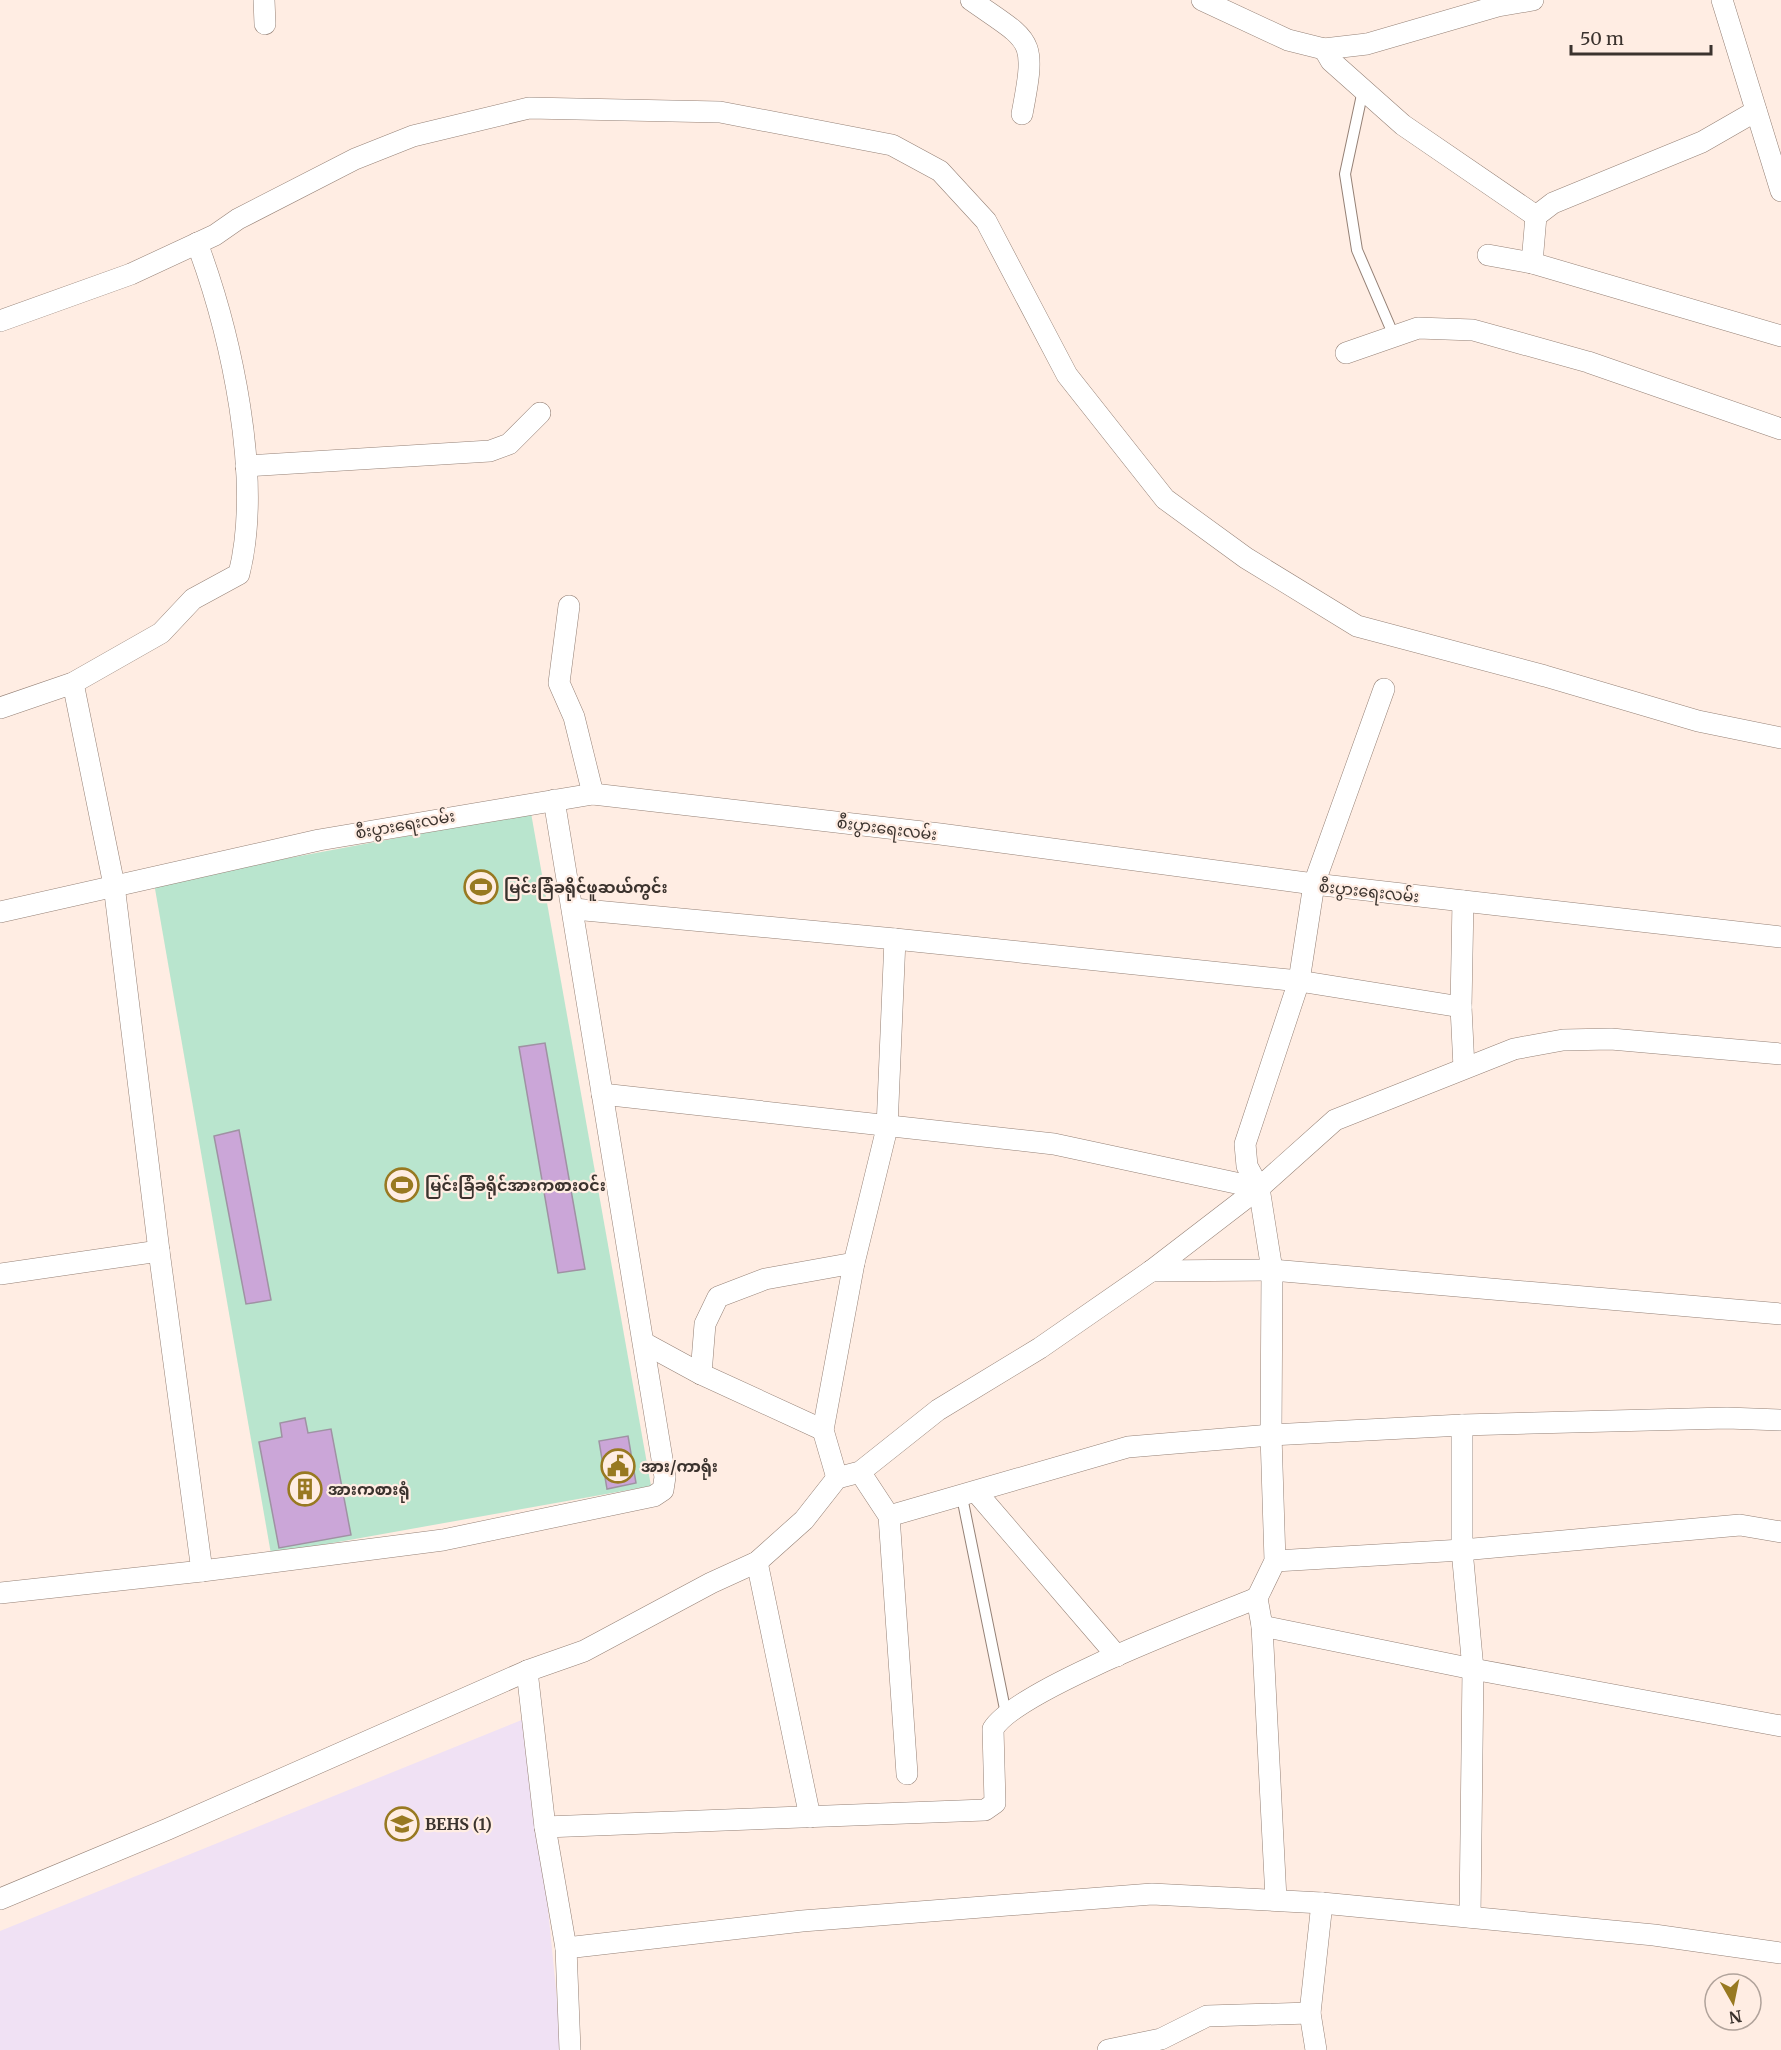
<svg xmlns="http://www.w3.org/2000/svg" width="1781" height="2050" font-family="Merriweather,'Noto Sans Myanmar',serif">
	<rect width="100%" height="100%" fill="#ffede3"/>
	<polygon fill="#f0e1f4" points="529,1717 562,2050 0,2050 0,1931"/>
	<polygon fill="#b9e5ce" points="531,813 651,1486 271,1554 154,883"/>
	<g fill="#cba6d8" stroke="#9f92a3" stroke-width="1.5">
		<polygon points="545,1043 585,1269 558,1273 519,1047"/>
		<polygon points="239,1130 271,1300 246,1304 214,1136"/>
		<polygon points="305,1418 308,1433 331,1429 351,1535 279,1548 259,1442 282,1437 280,1423"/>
		<polygon points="628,1436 636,1483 607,1489 599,1441"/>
	</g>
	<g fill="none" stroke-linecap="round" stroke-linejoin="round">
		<defs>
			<g id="service">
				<polyline points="1363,90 1345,174 1357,250 1394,336"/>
				<polyline points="962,1497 1006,1714"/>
			</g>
			<g id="minor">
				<polyline points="264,0 265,24"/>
				<path d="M971,0C1032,43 1037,36 1022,114"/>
				<polyline points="1202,0 1288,40 1324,49 1367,44 1498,6 1533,0"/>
				<polyline points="1722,0 1781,191"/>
				<polyline points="1324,49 1331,61 1403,125 1536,216"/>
				<polyline points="1488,255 1532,263 1781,336"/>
				<polyline points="1532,263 1536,216 1553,203 1702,142 1756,111"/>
				<polyline points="0,321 131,274 215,235 238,219 355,159 413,136 529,108 720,112 892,145 940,171 986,221 1067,375 1165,499 1246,558 1357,626 1545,676 1698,721 1781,738"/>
				<polyline points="1346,353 1418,328 1473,330 1588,362 1781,429"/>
				<polyline points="246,466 490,451 509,444 540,413"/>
				<polyline points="569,606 559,683 574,717 593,794"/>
				<polyline points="73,683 114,885 159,1251 202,1571"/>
				<path d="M0,708L73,683L161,633L193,599L239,574C263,478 231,334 197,243"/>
				<polyline points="1463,901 1461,1007 1464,1068"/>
				<polyline points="574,909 895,939 1299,981 1461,1007"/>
				<polyline points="0,912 319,840 593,794 940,834 1314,884 1781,937"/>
				<polyline points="602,1094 1054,1144 1259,1188"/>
				<polyline points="1151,1271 1272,1270 1781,1314"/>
				<polyline points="0,1274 159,1251"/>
				<polyline points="644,1343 701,1374 823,1430"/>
				<polyline points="701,1374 705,1324 718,1297 765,1279 854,1263"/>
				<polyline points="1462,1425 1462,1550 1473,1669 1470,1917"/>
				<polyline points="860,1472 889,1516 907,1774"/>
				<polyline points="837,1478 823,1430 854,1263 887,1128 895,939"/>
				<polyline points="977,1493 1117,1656"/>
				<polyline points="889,1516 1128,1447 1271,1435 1462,1425 1727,1418 1781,1420"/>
				<polyline points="1275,1561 1462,1550 1740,1525 1781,1532"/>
				<polyline points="757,1562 810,1817"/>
				<polyline points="0,1593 202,1571 443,1540 654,1496 663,1490 665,1477 554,800"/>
				<polyline points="1262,1626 1473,1669 1781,1726"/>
				<polyline points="527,1671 545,1827 566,1948 570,2050"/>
				<path d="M545,1827L985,1810L995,1803L993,1729C1017,1689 1206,1619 1257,1598"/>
				<polyline points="0,1899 168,1829 527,1671 584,1651 711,1583 757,1562 804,1520 837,1478 860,1472 938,1410 1040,1348 1151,1271 1259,1188 1335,1120 1514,1049 1563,1040 1611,1039 1781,1054"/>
				<polyline points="1276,1899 1262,1626 1257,1598 1275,1561 1271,1435 1272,1270 1259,1188 1247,1166 1245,1144 1299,981 1314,884 1384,689"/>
				<polyline points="566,1948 802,1921 1152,1894 1322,1903 1654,1935 1781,1953"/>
				<polyline points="1108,2050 1161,2039 1207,2016 1310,2013"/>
				<polyline points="1316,2050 1310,2013 1322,1903"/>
			</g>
		</defs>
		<use href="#service" stroke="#958176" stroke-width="12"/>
		<use href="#minor" stroke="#958176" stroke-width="22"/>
		<use href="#service" stroke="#fff" stroke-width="10"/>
		<use href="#minor" stroke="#fff" stroke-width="21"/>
	</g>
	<defs>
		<symbol id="stadium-ring" viewBox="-11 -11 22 22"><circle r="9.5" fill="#ffede3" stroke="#987921" stroke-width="1.5"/><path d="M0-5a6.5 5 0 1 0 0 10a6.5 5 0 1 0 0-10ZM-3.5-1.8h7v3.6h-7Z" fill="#987921"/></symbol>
		<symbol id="civic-ring" viewBox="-11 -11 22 22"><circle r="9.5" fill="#ffede3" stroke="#987921" stroke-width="1.5"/><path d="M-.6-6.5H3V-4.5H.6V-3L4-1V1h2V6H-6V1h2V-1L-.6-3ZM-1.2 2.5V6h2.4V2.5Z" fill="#987921"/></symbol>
		<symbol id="building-ring" viewBox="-11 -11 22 22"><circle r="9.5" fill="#ffede3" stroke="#987921" stroke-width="1.5"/><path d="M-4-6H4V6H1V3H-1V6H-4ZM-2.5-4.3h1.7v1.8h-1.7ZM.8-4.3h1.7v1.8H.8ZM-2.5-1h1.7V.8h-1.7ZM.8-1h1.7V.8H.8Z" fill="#987921"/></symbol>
		<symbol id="school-ring" viewBox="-11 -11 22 22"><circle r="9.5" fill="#ffede3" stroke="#987921" stroke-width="1.5"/><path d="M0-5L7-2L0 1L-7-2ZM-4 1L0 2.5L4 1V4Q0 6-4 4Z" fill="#987921"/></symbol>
	</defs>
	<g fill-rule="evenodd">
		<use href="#stadium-ring" x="462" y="868" width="38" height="38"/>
		<use href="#stadium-ring" x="383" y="1166" width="38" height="38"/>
		<use href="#civic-ring" x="599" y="1447" width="38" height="38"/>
		<use href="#building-ring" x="286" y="1470" width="38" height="38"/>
		<use href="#school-ring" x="383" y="1805" width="38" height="38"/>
	</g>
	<g text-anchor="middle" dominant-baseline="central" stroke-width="4.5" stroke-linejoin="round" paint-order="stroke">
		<g font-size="16" fill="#3b332e" stroke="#ffede3">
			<text transform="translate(405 824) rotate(-10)">စီးပွားရေးလမ်း</text>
			<text transform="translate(887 828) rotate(7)">စီးပွားရေးလမ်း</text>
			<text transform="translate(1369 891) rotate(6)">စီးပွားရေးလမ်း</text>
		</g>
		<g font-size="16" font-weight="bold" fill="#3b332e" stroke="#ffede3" text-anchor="start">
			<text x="504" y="887">မြင်းခြံခရိုင်ဖူဆယ်ကွင်း</text>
			<text x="425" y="1185">မြင်းခြံခရိုင်အားကစားဝင်း</text>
			<text x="641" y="1466">အား/ကာရုံး</text>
			<text x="328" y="1489">အားကစားရုံ</text>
			<text x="425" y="1824">BEHS (1)</text>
		</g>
	</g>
	<g transform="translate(1733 2002) rotate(171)"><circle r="28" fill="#ffede3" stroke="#b1a39b" stroke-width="1.5"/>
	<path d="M0-4.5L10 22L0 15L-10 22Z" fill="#987921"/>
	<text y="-9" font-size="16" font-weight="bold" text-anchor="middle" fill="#3b332e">N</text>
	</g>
	<path d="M1571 45v9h140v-9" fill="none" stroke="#3b332e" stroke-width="3"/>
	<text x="1580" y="45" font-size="18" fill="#3b332e" stroke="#ffede3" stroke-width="4.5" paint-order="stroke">50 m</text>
</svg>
